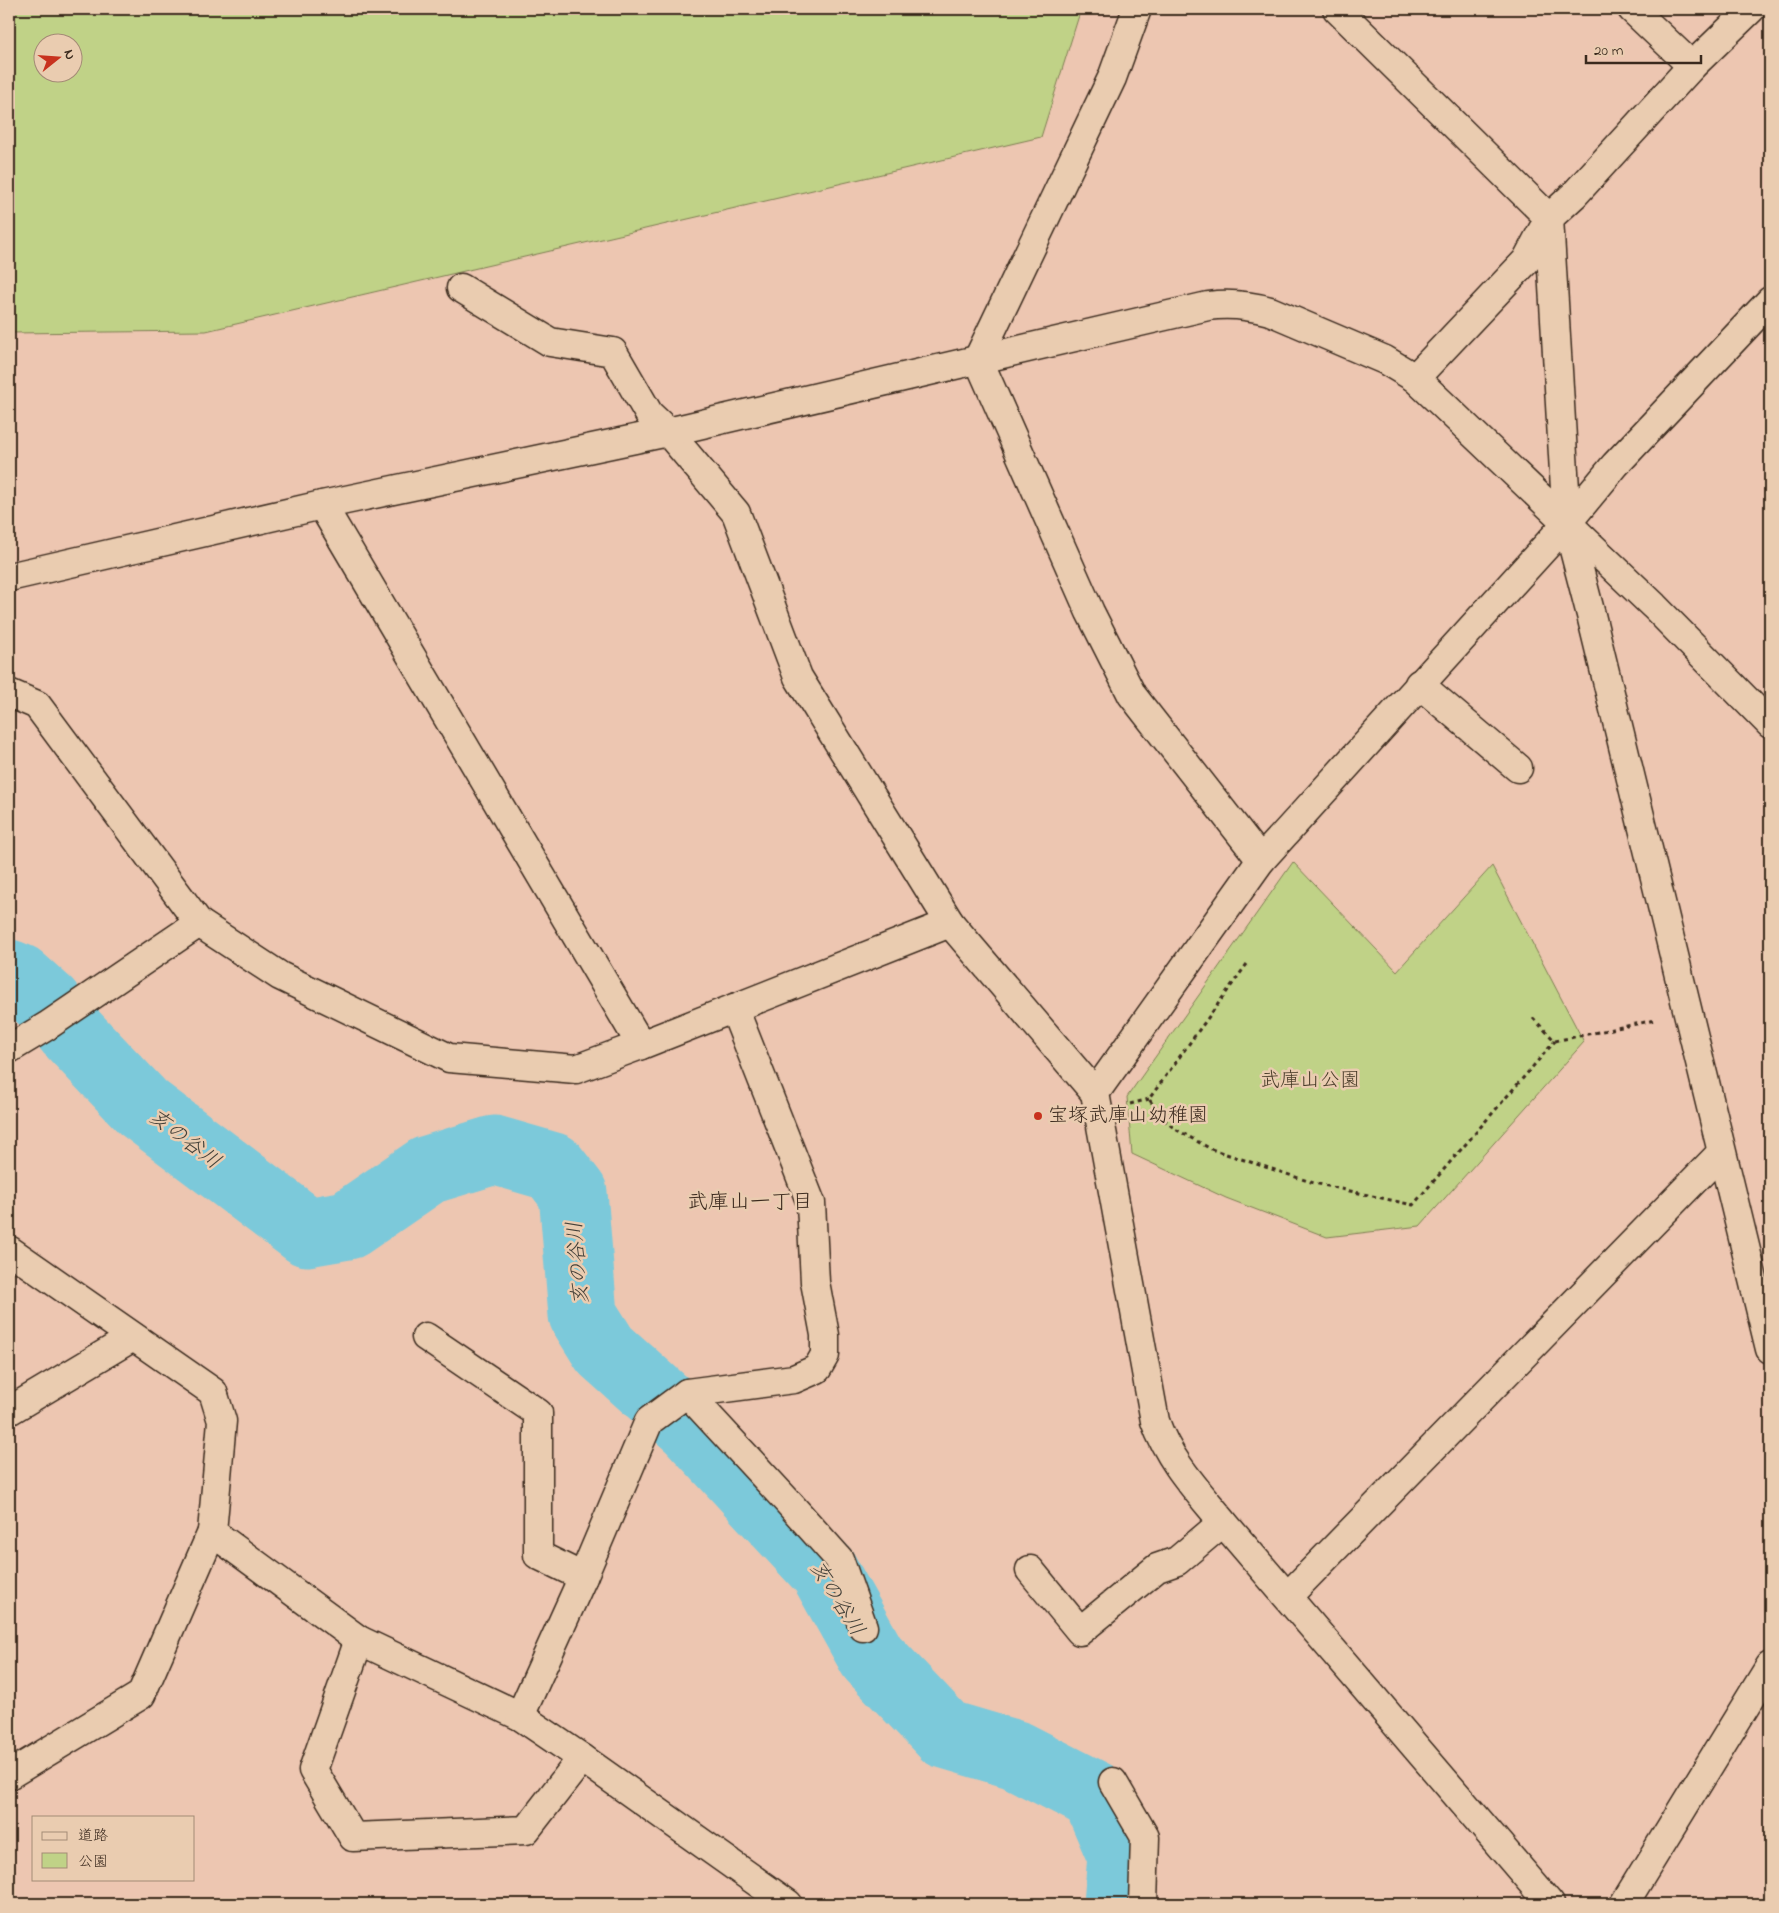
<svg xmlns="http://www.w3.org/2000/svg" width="1779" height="1913" font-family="'Indie Flower','Klee One',sans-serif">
	<rect width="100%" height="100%" fill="#edc6b1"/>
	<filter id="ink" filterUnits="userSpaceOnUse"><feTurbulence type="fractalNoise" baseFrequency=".02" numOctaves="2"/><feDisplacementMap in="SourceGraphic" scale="10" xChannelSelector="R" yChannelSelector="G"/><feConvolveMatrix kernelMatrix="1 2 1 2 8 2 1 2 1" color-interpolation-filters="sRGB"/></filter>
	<g filter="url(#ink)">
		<g fill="#c0d287" stroke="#7e7e52" fill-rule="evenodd">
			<path d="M9,9H1081L1041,137L206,331L9,333ZM42,42H72V72H42Z"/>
			<polygon points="1293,862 1397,971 1492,866 1584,1042 1420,1226 1327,1237 1226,1198 1132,1154 1127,1097"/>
		</g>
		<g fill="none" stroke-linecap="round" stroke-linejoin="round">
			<polyline stroke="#7cc9da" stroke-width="69" points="9,974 19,978 47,1003 70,1031 143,1108 307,1232 348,1225 428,1170 494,1150 553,1167 573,1193 583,1315 605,1350 691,1427 824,1571 872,1657 945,1734 1016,1755 1096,1796 1122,1856 1118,1904"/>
			<defs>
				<g id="minor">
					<polyline points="1137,9 1112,78 978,359 1090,612 1132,695 1261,860"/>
					<polyline points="1337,9 1549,218 1567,523 1591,615 1770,1349"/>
					<polyline points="1632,9 1692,66"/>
					<polyline points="461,288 550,342 613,352 649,414 668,432 736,513 798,677 950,923 1095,1093"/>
					<polyline points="1415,378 1526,261 1549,218 1574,195 1692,66 1751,9"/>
					<polyline points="322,505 641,1045"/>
					<path d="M9,577L322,505L668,432L1208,306C1230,303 1248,305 1270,311L1385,360L1415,378L1654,606L1770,724"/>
					<polyline points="1419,684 1518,768"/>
					<polyline points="9,693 37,705 199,923 280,976 449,1058 576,1069 641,1045 950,923"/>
					<polyline points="9,1049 47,1026 199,923"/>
					<polyline points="9,1250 213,1392 222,1421 212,1532 359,1640 520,1716 582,1758 788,1904"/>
					<polyline points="426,1337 538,1413 538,1555 583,1577"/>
					<polyline points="687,1393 787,1501 839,1559 863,1627"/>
					<polyline points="9,1411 133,1337"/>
					<polyline points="1030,1570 1080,1631 1157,1568 1177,1561 1223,1522"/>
					<polyline points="1288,1596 1721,1153"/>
					<polyline points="359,1640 313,1770 353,1837 526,1830 582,1758"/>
					<polyline points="520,1716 583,1577 649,1421 687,1393 794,1379 817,1369 825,1355 825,1335 815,1282 811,1203 734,1008"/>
					<polyline points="9,1775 141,1695 212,1532"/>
					<polyline points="1113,1782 1145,1837 1143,1904"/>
					<path d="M1550,1904L1223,1522C1197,1490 1169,1461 1155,1421L1095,1093L1261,860L1567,523L1615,465L1770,301"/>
					<polyline points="1624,1904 1770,1666"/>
				</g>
			</defs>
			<use href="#minor" stroke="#3b2a1e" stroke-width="31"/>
			<g stroke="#3b2a1e" stroke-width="3" stroke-dasharray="4 4" stroke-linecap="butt">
				<polyline points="1247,964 1149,1099 1162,1118 1175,1129 1211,1149 1314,1183 1413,1205 1555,1041"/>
				<polyline points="1533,1018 1555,1041 1655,1020"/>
				<polyline points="1130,1104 1149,1099"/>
			</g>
			<use href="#minor" stroke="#eaccb0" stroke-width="28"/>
		</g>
	</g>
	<circle fill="#c8321e" stroke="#eaccb0" stroke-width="2" cx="1038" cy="1116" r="5"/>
	<g text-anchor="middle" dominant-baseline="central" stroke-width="5" stroke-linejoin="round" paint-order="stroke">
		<g font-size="20" fill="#483b28" stroke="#eaccb0">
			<text x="1310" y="1081">武庫山公園</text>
		</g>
		<g font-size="20" fill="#3b2a1e" stroke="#eaccb0" text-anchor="start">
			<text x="1048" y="1116">宝塚武庫山幼稚園</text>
		</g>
		<g font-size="21" font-style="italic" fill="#45423a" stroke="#eaccb0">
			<text transform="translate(184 1140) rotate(37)">亥の谷川</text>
			<text transform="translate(579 1263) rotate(-95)">亥の谷川</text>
			<text transform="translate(836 1599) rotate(58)">亥の谷川</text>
		</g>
		<g font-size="21" fill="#3b2a1e" stroke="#eaccb0">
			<text x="750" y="1203">武庫山一丁目</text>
		</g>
	</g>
	<rect width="1779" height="1913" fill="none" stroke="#eaccb0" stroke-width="30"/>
	<rect x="15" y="15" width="1749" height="1883" fill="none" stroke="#3b2a1e" stroke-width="2" filter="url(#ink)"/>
	<rect x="32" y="1816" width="162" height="65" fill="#eaccb0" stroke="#a48b76"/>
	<rect x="42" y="1832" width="25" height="8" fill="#eaccb0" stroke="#a48b76"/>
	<text x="78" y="1840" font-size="15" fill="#3b2a1e">道路</text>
	<rect x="42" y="1853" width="25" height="15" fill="#c0d287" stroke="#a48b76"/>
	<text x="78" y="1866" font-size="15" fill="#3b2a1e">公園</text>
	<g transform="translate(58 58) rotate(73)"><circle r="24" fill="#eaccb0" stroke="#a48b76"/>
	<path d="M0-4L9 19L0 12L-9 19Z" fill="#c8321e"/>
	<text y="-8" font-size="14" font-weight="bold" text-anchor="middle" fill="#3b2a1e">N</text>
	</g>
	<path d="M1586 55v8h115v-8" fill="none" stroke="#3b2a1e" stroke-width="2.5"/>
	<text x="1594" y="55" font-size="15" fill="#3b2a1e" stroke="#eaccb0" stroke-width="4" paint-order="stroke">20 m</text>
</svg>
